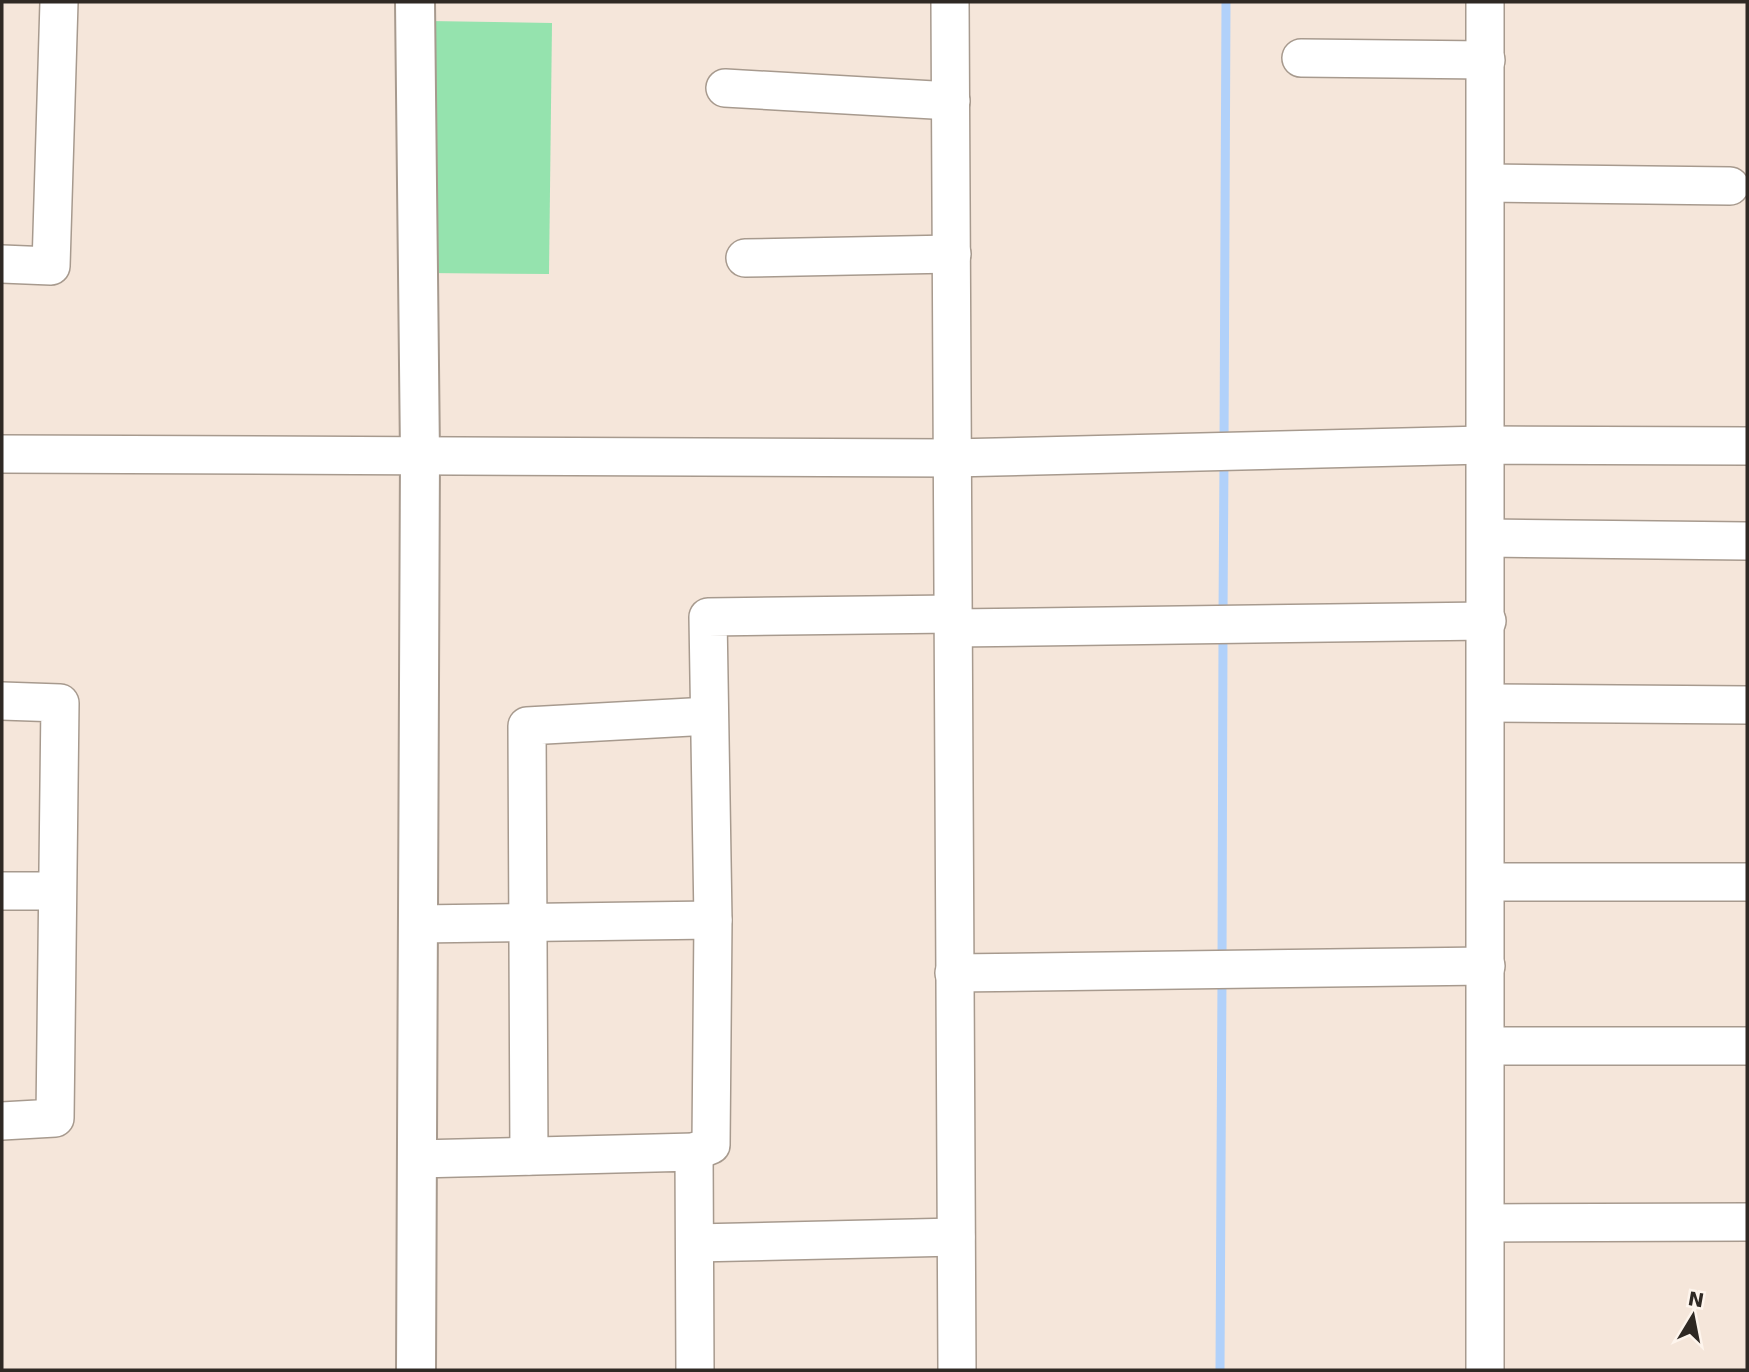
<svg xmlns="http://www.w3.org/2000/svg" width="1749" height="1372" font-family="'DejaVu Sans',sans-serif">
	<rect width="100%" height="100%" fill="#f5e6da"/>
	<polygon fill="#95e3ae" points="429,21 552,23 549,274 426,273"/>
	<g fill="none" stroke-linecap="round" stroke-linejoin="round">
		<g stroke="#b1d1fa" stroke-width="9">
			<polyline points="1224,445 1226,2"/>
			<polyline points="1223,616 1224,459"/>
			<polyline points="1222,963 1223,634"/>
			<polyline points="1220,1370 1222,977"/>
		</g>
		<defs>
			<g id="minor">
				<polyline points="950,2 957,1370"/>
				<polyline points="1485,2 1485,1370"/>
				<polyline points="1301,58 1486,60"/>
				<polyline points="725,88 951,101"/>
				<polyline points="1487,183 1730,186"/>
				<polyline points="745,258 952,254"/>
				<polyline points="2,264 51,266 59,2"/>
				<polyline points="2,454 952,458 1484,445 1747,446"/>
				<polyline points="1487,538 1746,541"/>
				<polyline points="953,628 1487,621"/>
				<polyline points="2,701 60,703 55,1118 2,1121"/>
				<polyline points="1487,703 1747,705"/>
				<polyline points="1486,882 1747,882"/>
				<polyline points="2,891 57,891"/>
				<polyline points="418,924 713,920"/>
				<polyline points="954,973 1486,966"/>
				<polyline points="1486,1046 1747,1046"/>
				<polyline points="694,1152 711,1145 713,920 708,617 953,614"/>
				<polyline points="529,1156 527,726 709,716"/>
				<polyline points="417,1159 694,1152 695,1370"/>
				<polyline points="1486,1223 1747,1222"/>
				<polyline points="695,1243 956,1237"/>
			</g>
			<polyline id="tertiary" points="415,2 420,455 416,1370"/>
		</defs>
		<use href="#minor" stroke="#a79a8e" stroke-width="40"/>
		<use href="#tertiary" stroke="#a79a8e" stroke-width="42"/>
		<use href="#minor" stroke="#fff" stroke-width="37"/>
		<use href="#tertiary" stroke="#fff" stroke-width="38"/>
	</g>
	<rect width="1749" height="1372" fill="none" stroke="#2f2924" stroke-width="7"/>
	<g transform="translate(1693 1316) rotate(10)" stroke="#fef5ed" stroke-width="5" paint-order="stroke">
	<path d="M0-5L12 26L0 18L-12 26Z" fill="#2f2924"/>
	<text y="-10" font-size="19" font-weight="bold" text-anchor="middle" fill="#2f2924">N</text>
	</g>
</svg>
